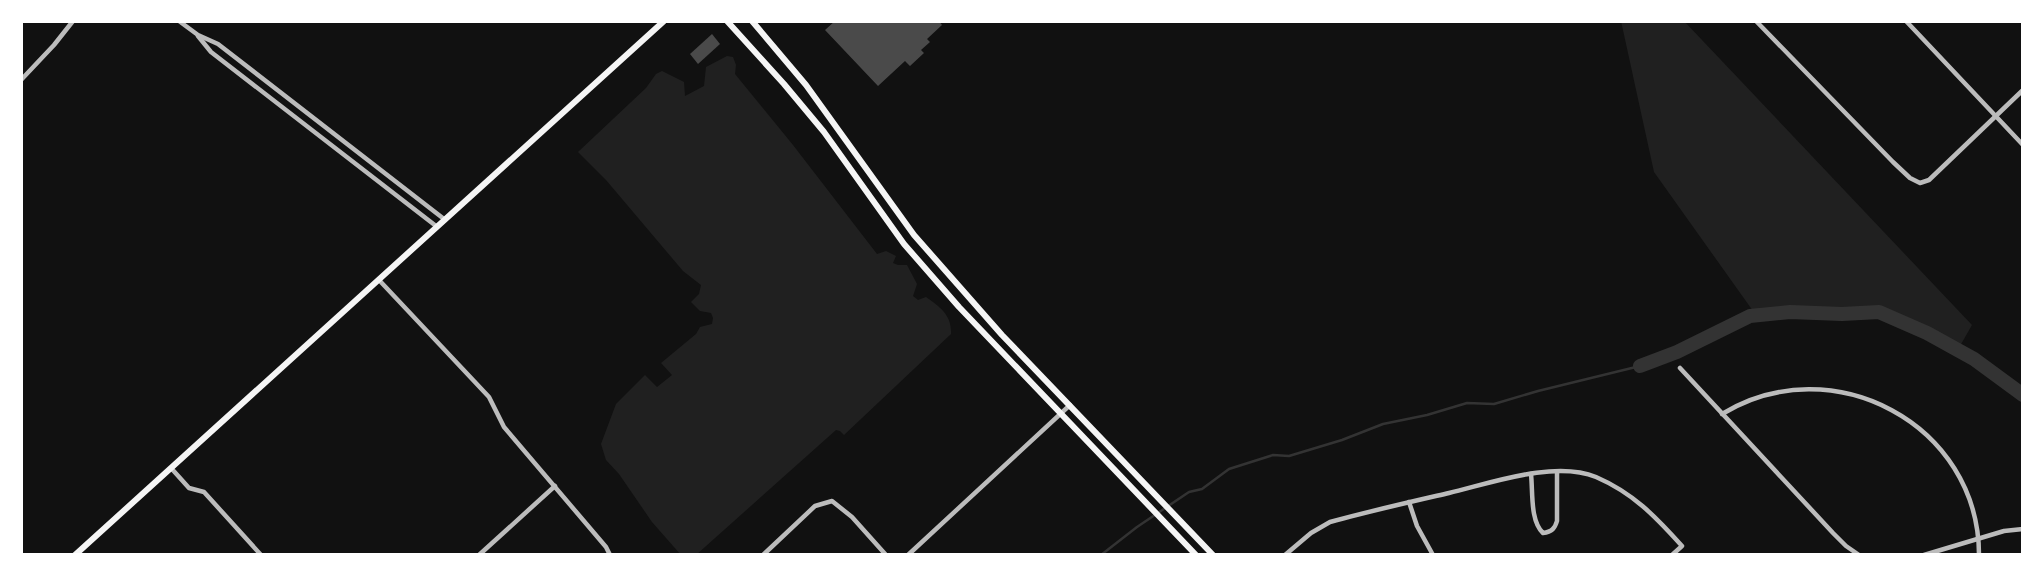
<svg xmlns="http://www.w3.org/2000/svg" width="2044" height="576" font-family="'Titillium Web',sans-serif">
	<rect width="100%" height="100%" fill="#111"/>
	<g fill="#202020">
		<polygon points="1621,21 1684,21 1972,325 1960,346 1888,310 1753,311 1654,172"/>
		<path d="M727,56L733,57L736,65L735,74L793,145L877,254L886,251L896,256L893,263L898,265H907L917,284L913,296L918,300L926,297C940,307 952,315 951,334L844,435L840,431L836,430L696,555H681L652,522L619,474L606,460L601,444L616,404L645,375L657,387L672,375L661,363L696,334L700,327L712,324L713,318L711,313L700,311L691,302L699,294L701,285L683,271L606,180L578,152L646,88L656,74L662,71L684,82L685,96L704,86L706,67Z"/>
	</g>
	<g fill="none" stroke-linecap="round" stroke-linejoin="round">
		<polyline stroke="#333" stroke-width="2.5" points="1101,555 1137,527 1189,492 1202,489 1229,469 1273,455 1289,456 1342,440 1383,424 1427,415 1467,403 1494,404 1538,391 1640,366"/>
		<polyline stroke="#333" stroke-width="14" points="1640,366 1677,352 1750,316 1790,312 1842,314 1879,312 1927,333 1974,359 2023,395"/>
	</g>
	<g fill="#4a4a4a">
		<polygon points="835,21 939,21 942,25 927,39 930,42 921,50 924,53 910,66 905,61 878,86 825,30"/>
		<polygon points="712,34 720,44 698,64 690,54"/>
	</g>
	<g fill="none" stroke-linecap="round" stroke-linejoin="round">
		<g stroke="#bcbcbc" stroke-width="4.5">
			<polyline points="179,21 198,35 218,44 444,219"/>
			<polyline points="1756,21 1893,162 1910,178 1920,183 1929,180 2023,90"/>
			<polyline points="1906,21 2023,145"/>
			<polyline points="198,36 211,52 436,226"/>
			<polyline points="21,80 54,45 73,21"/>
			<polyline points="379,280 489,397 504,427 606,547 610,555"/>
			<polyline points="1680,368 1833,533 1846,546 1859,555"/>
			<path d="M1722,414C1832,347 1979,424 1979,555"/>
			<polyline points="171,468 189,488 204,492 261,555"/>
			<path d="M1531,474C1533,492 1530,521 1543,533C1552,532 1555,528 1557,521V472"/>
			<polyline points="1409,502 1417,526 1433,555"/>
			<polyline points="479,555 555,486"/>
			<polyline points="763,555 815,506 832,501 852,517 886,555"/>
			<polyline points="908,555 1070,405"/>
			<path d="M1285,555L1311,533L1330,522C1370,511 1410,502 1449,493C1491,483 1555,460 1596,477C1633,493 1655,516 1682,546L1672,555"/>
			<polyline points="1924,555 2004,531 2023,529"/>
		</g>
		<g stroke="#f5f5f5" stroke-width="6">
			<polyline points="727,21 784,84 824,132 904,244 959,307 1196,555"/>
			<polyline points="752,21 806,85 914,235 1002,335 1213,555"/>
		</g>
		<polyline stroke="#f5f5f5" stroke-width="6" points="75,555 664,21"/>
	</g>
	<rect width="2044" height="576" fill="none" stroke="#ffffff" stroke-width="46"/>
</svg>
